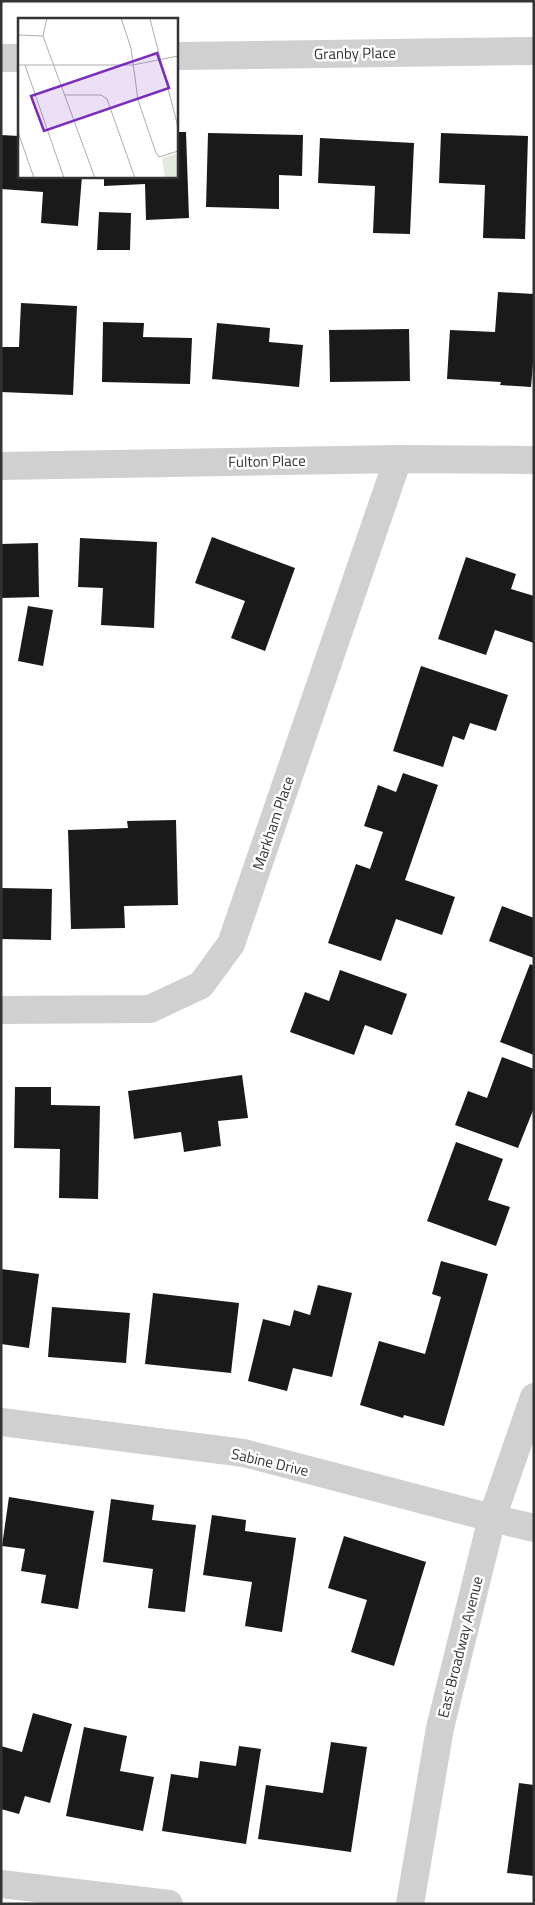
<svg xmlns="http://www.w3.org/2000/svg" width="535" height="1905" font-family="'Titillium Web',sans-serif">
	<rect width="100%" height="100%" fill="#fff"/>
	<g fill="#1a1a1a">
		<polygon points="176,132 186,132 189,218 146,220 145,184 104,186 104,176 176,176"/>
		<polygon points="208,133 303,135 302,176 279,175 279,209 206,207"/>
		<polygon points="441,133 528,136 525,239 483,238 485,185 439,183"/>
		<polygon points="1,135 19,136 19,176 82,176 78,226 41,223 43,192 1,189"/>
		<polygon points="320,138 414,143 410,234 373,233 375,186 318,183"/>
		<polygon points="99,212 131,213 130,250 97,250"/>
		<polygon points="498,292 534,294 534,351 531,387 500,385 501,382 447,379 450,330 495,332"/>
		<polygon points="21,303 77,306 73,395 1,392 1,347 19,347"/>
		<polygon points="103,322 144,323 143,337 192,338 190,384 102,382"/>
		<polygon points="217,323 270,328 269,342 303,345 299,387 212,379"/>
		<polygon points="409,329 410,381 330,382 329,330"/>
		<polygon points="212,537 295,568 265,651 231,638 245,601 195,583"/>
		<polygon points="80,538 157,542 154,628 101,625 103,588 78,587"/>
		<polygon points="38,543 39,597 1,598 1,544"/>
		<polygon points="466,557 516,574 511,589 534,596 534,643 495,630 486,655 438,639"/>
		<polygon points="28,606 53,610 43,666 18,661"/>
		<polygon points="421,666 508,695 496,731 470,723 464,740 453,736 443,767 393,751"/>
		<polygon points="403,773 438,785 405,880 455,897 442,935 396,919 381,961 328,943 356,864 370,869 383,832 364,826 378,785 396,792"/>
		<polygon points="176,820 178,905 124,906 125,928 71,929 68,830 128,828 127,821"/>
		<polygon points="1,888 52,889 51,940 1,939"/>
		<polygon points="502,906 534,918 534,958 489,941"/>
		<polygon points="530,964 534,966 534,1055 500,1042"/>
		<polygon points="340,970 407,994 392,1035 365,1025 354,1055 290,1032 305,992 329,1001"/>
		<polygon points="502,1057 534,1069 534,1108 518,1148 455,1125 468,1091 487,1098"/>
		<polygon points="242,1075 248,1118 218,1121 221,1146 184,1152 181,1132 134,1139 128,1091"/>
		<polygon points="15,1087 51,1087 51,1105 100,1106 98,1199 59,1198 60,1149 14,1148"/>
		<polygon points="456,1142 503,1159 488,1200 510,1207 496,1246 427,1221"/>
		<polygon points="441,1261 488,1274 444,1426 404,1415 403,1418 360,1405 379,1341 425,1354 441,1297 432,1294"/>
		<polygon points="1,1269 39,1274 29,1348 1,1344"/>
		<polygon points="318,1285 352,1293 332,1377 293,1368 287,1391 248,1381 263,1319 290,1326 294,1310 310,1315"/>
		<polygon points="153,1293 239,1303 231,1373 145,1364"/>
		<polygon points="52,1307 130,1313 126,1363 48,1357"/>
		<polygon points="9,1497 94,1511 78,1609 41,1603 46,1575 21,1571 25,1549 2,1546"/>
		<polygon points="111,1499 154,1505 152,1520 196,1525 185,1612 148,1608 153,1569 103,1562"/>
		<polygon points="212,1515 246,1520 245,1531 296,1538 282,1632 245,1626 252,1582 203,1575"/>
		<polygon points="344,1536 426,1562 394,1666 351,1652 367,1600 328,1588"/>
		<polygon points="33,1713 72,1724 50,1803 25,1796 19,1814 1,1809 1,1746 22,1752"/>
		<polygon points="84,1727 127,1736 120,1771 154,1777 143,1831 66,1816"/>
		<polygon points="331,1742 367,1747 351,1852 258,1839 266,1785 323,1793"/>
		<polygon points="239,1746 261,1749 246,1844 162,1831 171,1774 198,1778 200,1761 236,1766"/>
		<polygon points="519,1783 534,1785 534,1876 507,1873"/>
	</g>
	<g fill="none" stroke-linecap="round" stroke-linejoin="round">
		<g stroke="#d0d0d0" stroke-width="28">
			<polyline points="176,56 534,51"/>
			<polyline points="1,58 19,58"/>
			<polyline points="1,466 398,459 534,460"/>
			<polyline points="1,1010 150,1009 201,985 231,944 398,459"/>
			<polyline points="1,1422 244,1453 492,1518 534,1528"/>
			<polyline points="1,1884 169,1904"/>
			<polyline points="410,1904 440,1728 492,1518 534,1397"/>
		</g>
	</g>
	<g text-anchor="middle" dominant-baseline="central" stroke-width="5" stroke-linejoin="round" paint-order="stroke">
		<g font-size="15" fill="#333" stroke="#fff">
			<text transform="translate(355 53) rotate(-1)">Granby Place</text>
			<text transform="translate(267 461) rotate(-1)">Fulton Place</text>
			<text transform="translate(273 823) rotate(-71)">Markham Place</text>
			<text transform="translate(270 1462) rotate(13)">Sabine Drive</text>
			<text transform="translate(460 1647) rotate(-76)">East Broadway Avenue</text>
		</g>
	</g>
	<g transform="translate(18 18)">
		<rect width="160" height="160" fill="#fff"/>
		<path d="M160,135V160H147L144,140Z" fill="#e4e9dd"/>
		<path fill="none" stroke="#adadad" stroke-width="1" d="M29,0L25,18L77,160M103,0L113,30L120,82L138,135L141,139L160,133M132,1L160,109M0,17L25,18M0,47H115L160,38M7,47L46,160M47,77H83L89,81L117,160M0,114L16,160"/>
		<path fill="#7b2cbf" fill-opacity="0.15" stroke="#7b2cbf" stroke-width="2.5" d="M139,35L151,70L26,113L13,78Z"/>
		<rect width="160" height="160" fill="none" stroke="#333" stroke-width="2.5"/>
	</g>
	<rect width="535" height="1905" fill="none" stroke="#333333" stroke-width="5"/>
</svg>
